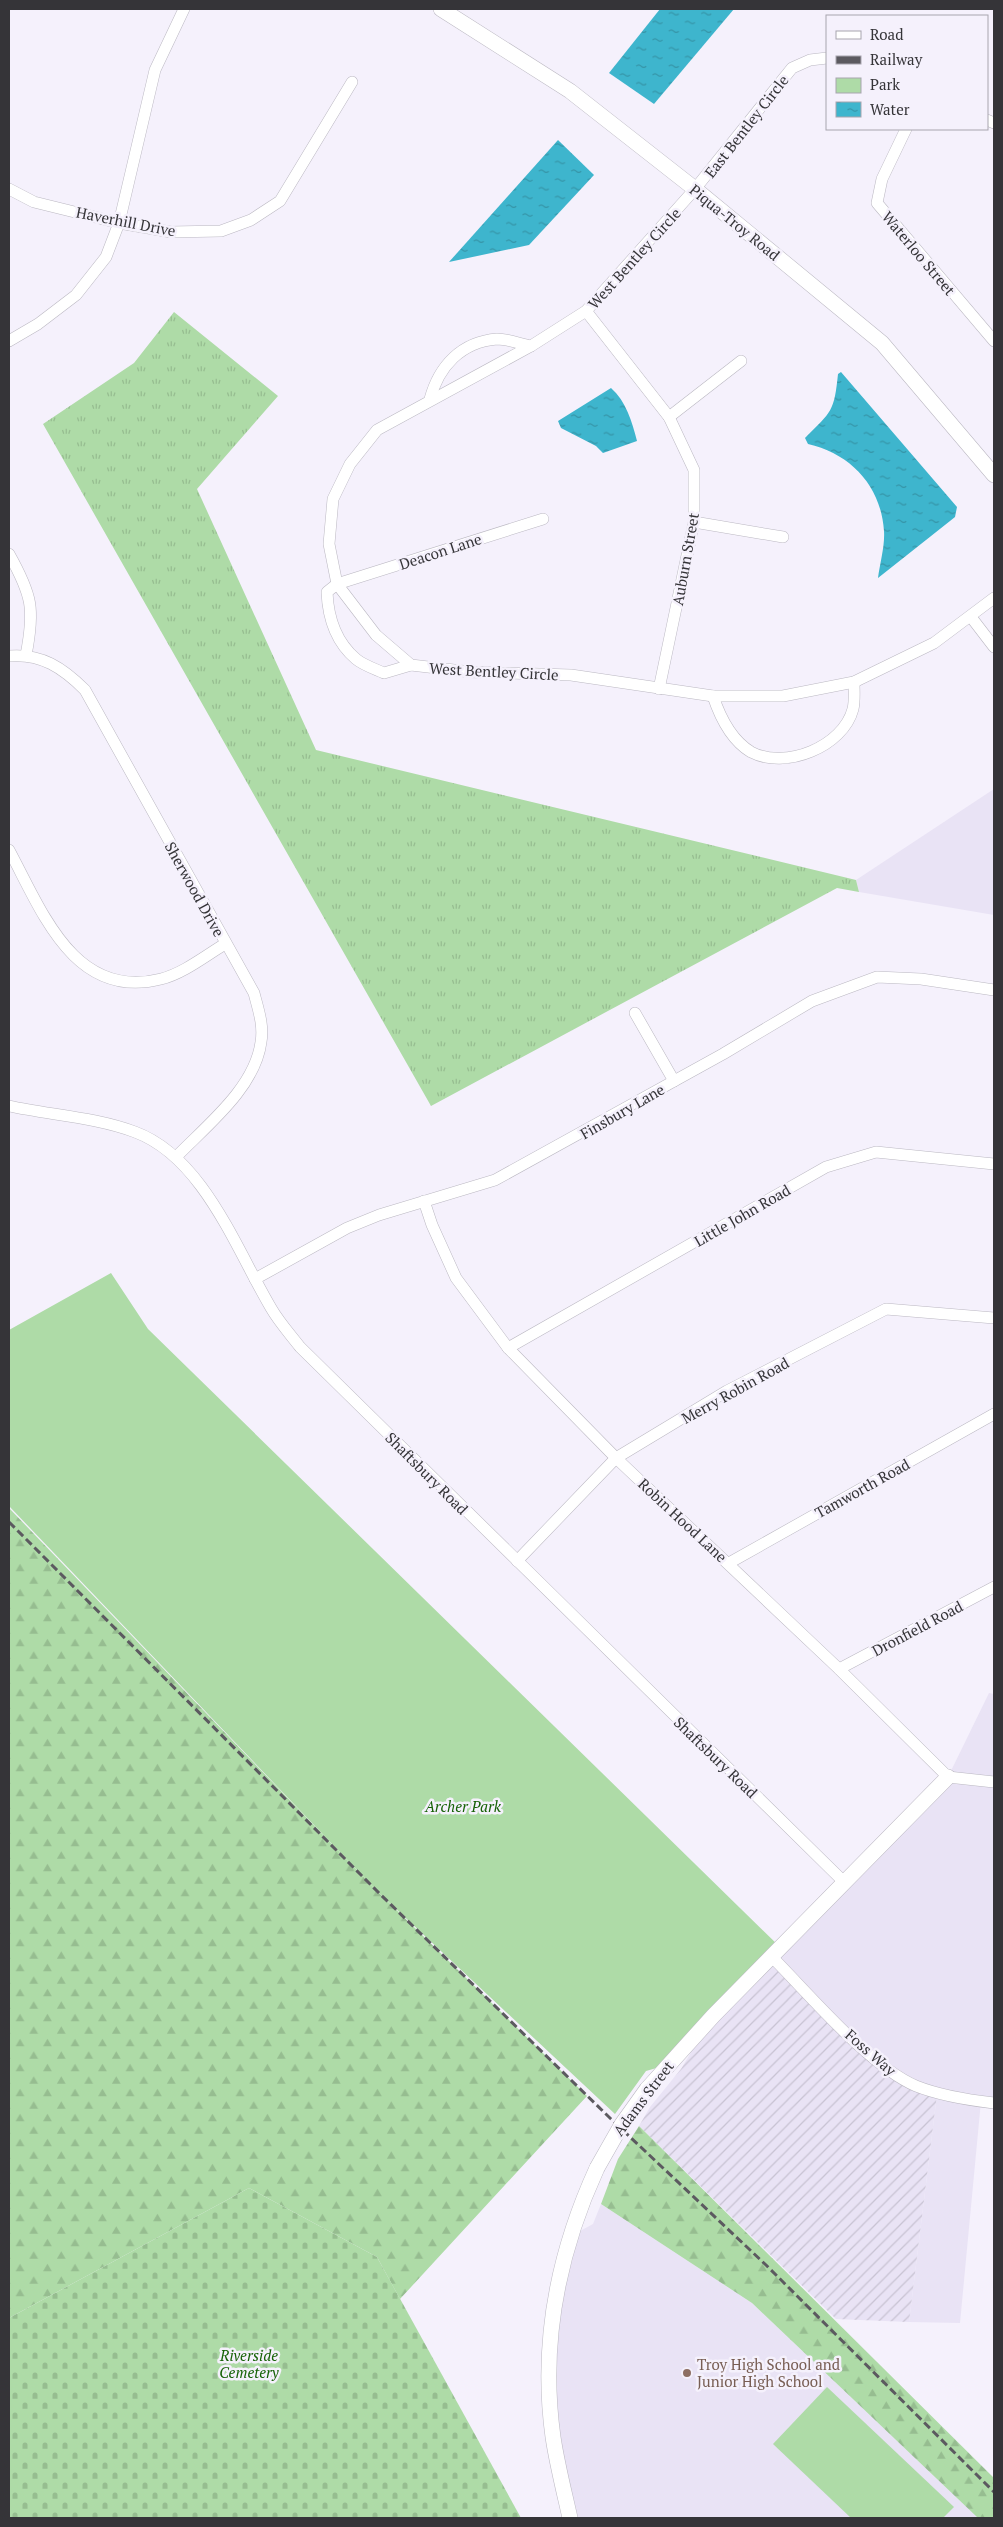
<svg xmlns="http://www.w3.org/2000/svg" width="1003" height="2527" font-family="'PT Serif',serif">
	<defs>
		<pattern id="industrial-furrows" width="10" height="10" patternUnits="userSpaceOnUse" patternTransform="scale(1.25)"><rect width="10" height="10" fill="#e9e3f5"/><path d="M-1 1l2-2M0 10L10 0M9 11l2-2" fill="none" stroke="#c8c3d3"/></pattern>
		<pattern id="grass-tufts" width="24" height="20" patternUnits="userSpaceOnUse" patternTransform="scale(1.25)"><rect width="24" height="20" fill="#aedba7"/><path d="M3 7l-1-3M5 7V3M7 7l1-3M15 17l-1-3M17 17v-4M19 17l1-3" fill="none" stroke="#96bd90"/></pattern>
		<pattern id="forest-firs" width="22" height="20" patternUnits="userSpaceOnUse" patternTransform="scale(1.25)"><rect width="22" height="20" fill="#aedba7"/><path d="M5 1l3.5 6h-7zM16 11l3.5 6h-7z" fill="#96bd90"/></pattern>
		<pattern id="cemetery-stones" width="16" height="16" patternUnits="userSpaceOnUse" patternTransform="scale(1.25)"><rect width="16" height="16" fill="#aedba7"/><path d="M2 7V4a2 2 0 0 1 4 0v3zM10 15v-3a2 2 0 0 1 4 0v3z" fill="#96bd90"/></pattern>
		<pattern id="water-ripples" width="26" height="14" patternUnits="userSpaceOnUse" patternTransform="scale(1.25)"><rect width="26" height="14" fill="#3eb5cd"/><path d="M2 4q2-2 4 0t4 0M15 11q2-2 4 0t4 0" fill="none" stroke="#3594a7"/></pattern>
	</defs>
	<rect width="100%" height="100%" fill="#f5f1fc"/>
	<g fill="#e9e3f5">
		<polygon points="994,789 994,915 859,892 856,880"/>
		<polygon points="989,1693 994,1694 994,2103 981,2101 960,2323 909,2322 937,2094 891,2073 772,1957 948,1777"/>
		<polygon points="601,2204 752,2303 978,2518 570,2518 549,2386 569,2237 593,2224"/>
	</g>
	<polygon fill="url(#industrial-furrows)" points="772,1957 891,2073 937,2094 909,2322 836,2319 639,2126 650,2107 681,2069 713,2016"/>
	<polygon fill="url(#grass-tufts)" points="174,312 278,396 197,489 316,750 856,880 859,892 837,888 431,1106 43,424 134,363"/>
	<g fill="url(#forest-firs)">
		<polygon points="9,1508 379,1893 587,2096 400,2299 377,2257 249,2188 9,2318"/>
		<polygon points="639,2126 994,2478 994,2518 978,2518 752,2303 601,2204 618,2159"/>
	</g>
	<polygon fill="url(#cemetery-stones)" points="249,2188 377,2257 521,2518 9,2518 9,2318"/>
	<g fill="#aedba7">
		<polygon points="111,1273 148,1329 781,1948 667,2065 646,2071 615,2114 379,1893 9,1506 9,1330"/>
		<polygon points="827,2387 954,2507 943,2518 851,2518 773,2444"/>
	</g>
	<g fill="url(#water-ripples)">
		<polygon points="660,9 734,9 654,104 609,73"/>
		<polygon points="558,140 594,175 529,245 449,262"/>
		<path d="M841,372L957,507L955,517L950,521L878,578C880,563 885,546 884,531C881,486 851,454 808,444L805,438C832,411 834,412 838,374Z"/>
		<path d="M611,388C626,401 632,422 637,441L603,453L596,446L561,428L558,421Z"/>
	</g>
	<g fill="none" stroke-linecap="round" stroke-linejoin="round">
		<defs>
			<g id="minor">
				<polyline points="827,58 810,60 792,68 695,189 586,311 531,346 377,430 350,464 333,499 329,544 337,584 376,635 411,665 471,672 571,675 713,696 783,696 854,682 934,643 994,598"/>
				<polyline points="987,120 994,123"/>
				<polyline points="906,129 882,179 877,203 994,341"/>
				<polyline points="9,189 34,202 119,223 171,232 221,231 251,220 280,201 352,82"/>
				<polyline points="586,311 669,417 694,470 694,522 659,689"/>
				<polyline points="9,341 38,324 76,295 106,257 119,223 155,70 184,9"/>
				<path d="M430,399C439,366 461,342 497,339C508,339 520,344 531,346"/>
				<polyline points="669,417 741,361"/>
				<polyline points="694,522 783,537"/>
				<path d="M9,554C32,595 35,609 26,655"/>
				<polyline points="971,617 994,647"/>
				<path d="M9,656C41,653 63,668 85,690L254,993C258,1009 264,1025 261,1042C255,1088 206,1126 176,1157"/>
				<path d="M411,665L384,673C375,669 363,665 356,659C336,642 328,617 327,592L337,584L543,519"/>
				<path d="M713,696C720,717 731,740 751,752C785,770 843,747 853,709C855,701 854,691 854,682"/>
				<path d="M9,850C42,911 74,1001 161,979C184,973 205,956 225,944"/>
				<polyline points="635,1013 674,1081"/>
				<path d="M9,1106C50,1115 95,1117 135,1132C203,1157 236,1249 271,1308C279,1322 290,1334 300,1347L844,1882"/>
				<polyline points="424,1201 432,1225 456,1278 508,1348 616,1458 839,1669 948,1777 994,1782"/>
				<polyline points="255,1279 347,1228 379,1215 495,1180 723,1054 812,1001 877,977 921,979 994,990"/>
				<polyline points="508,1348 826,1167 876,1152 994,1164"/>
				<polyline points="517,1561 616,1458 727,1391 886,1309 994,1318"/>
				<polyline points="729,1563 994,1414"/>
				<polyline points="839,1669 994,1587"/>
				<path d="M772,1957C809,1994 869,2066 916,2086C941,2096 968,2100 994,2103"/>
			</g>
			<g id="tertiary">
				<polyline points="441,9 570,91 695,189 882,343 994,475"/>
				<polyline points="647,2089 713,2016 948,1777"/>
				<path d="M570,2518C564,2491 557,2464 553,2437C540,2343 558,2253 597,2168"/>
			</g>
		</defs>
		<use href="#minor" stroke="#bbb8c2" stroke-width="12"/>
		<use href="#tertiary" stroke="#bbb8c2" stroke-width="16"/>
		<use href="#minor" stroke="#fff" stroke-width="11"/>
		<use href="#tertiary" stroke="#fff" stroke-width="15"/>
		<polyline stroke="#5c5a60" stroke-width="3" stroke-dasharray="8 4" stroke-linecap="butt" points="9,1522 379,1893 611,2119 766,2265 994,2492"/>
		<defs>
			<polyline id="tertiary-bridge" points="597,2168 622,2124 647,2089"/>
		</defs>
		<use href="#tertiary-bridge" stroke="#bbb8c2" stroke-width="16" stroke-linecap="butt"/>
		<use href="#tertiary-bridge" stroke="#fff" stroke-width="15"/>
	</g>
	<circle fill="#8d6e63" stroke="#f5f1fc" stroke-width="2" cx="687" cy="2373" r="5"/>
	<g text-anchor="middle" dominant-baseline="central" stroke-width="5" stroke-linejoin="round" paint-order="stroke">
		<g font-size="15" fill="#353438" stroke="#f5f1fc">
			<text transform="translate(746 126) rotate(-52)">East Bentley Circle</text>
			<text transform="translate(126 221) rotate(11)">Haverhill Drive</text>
			<text transform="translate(735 222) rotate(39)">Piqua-Troy Road</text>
			<text transform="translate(919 253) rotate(50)">Waterloo Street</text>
			<text transform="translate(634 258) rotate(-48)">West Bentley Circle</text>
			<text transform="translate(440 551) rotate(-18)">Deacon Lane</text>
			<text transform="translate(685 559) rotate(-80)">Auburn Street</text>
			<text transform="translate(494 671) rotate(3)">West Bentley Circle</text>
			<text transform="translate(195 889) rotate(61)">Sherwood Drive</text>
			<text transform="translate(622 1111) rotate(-30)">Finsbury Lane</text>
			<text transform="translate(742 1215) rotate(-30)">Little John Road</text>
			<text transform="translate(735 1390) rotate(-29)">Merry Robin Road</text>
			<text transform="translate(427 1473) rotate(45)">Shaftsbury Road</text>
			<text transform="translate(862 1488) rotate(-29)">Tamworth Road</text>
			<text transform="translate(683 1520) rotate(43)">Robin Hood Lane</text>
			<text transform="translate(917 1628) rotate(-28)">Dronfield Road</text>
			<text transform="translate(716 1757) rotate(44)">Shaftsbury Road</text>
			<text transform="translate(871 2052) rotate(41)">Foss Way</text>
			<text transform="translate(643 2098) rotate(-53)">Adams Street</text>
		</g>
		<g font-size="15" font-style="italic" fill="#166206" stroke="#f5f1fc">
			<text x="463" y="1806">Archer Park</text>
			<text x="249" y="2355">Riverside<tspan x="249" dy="17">Cemetery</tspan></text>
		</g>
		<g font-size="15" fill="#785e54" stroke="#f5f1fc" text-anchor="start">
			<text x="697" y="2364">Troy High School and<tspan x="697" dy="17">Junior High School</tspan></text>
		</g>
	</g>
	<rect width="1003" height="2527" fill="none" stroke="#353438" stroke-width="20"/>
	<rect x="826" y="15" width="162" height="115" fill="#f5f1fc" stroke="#a8a5ae"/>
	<rect x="836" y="31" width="25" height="8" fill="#ffffff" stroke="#a8a5ae"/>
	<text x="870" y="40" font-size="15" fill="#353438">Road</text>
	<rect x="836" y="56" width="25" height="8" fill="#5c5a60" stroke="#a8a5ae"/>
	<text x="870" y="65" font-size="15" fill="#353438">Railway</text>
	<rect x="836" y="78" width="25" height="15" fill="#aedba7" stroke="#a8a5ae"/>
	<text x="870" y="90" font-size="15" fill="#353438">Park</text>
	<rect x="836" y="102" width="25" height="15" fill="url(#water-ripples)" stroke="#a8a5ae"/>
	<text x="870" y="115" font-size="15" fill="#353438">Water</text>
</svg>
